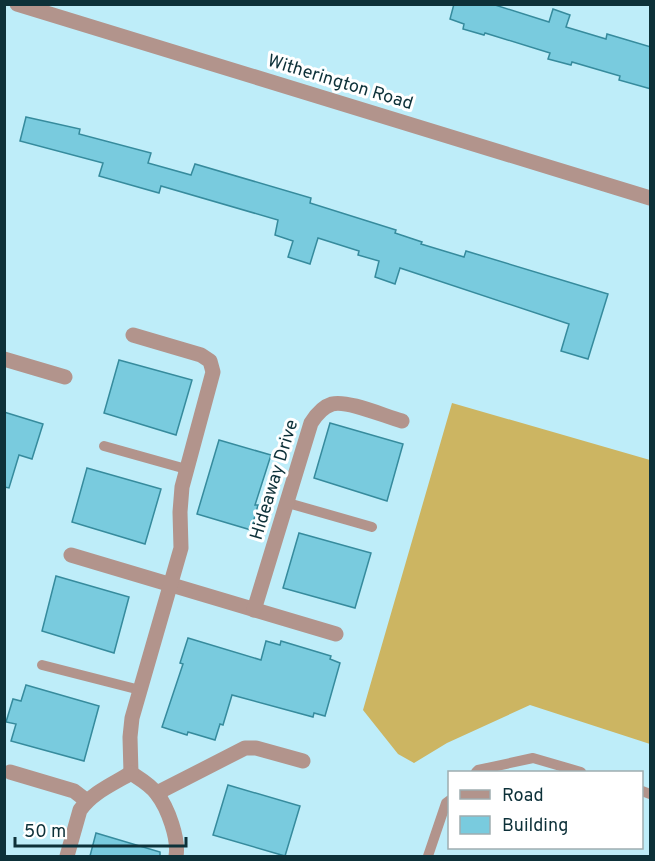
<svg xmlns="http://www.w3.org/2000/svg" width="655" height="861" font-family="Overpass,sans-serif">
	<rect width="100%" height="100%" fill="#beedf9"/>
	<polygon fill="#ccb562" points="452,403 650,460 650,744 530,705 447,743 414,763 398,754 363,710"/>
	<g fill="#79cbde" stroke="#368b9d" stroke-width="1.5">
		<polygon points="454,4 492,4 549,22 553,9 570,15 566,27 606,39 607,34 651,47 651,89 619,80 620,76 572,62 571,65 548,59 550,53 485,33 484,35 463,29 464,24 450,19"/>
		<polygon points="26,117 80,129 79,134 151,153 148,163 191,175 195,164 311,198 310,203 396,230 395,233 422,242 421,244 464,257 466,251 608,294 588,359 561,351 569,324 400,268 395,284 375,277 379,261 358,255 359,251 318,238 310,264 288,257 293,241 275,235 278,220 161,186 159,193 99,176 103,163 20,141"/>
		<polygon points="119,360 192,380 176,435 104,413"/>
		<polygon points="4,412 43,424 32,459 19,455 9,488 4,487"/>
		<polygon points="330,423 403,444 387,501 314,478"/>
		<polygon points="219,440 271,455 255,505 258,505 251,530 197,514"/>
		<polygon points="87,468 161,489 145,544 72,522"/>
		<polygon points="299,533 371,553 355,608 283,588"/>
		<polygon points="56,576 129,597 114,653 42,631"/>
		<polygon points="188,638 261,660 266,641 280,645 281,641 331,656 330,659 340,663 325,716 314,713 313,717 232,695 223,725 220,724 215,740 188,732 187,735 162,727 183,664 180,663"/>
		<polygon points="26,685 99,706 84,761 11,741 16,724 6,722 13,699 21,701"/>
		<polygon points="228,785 300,806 285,856 213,835"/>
		<polygon points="96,833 160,852 160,856 90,856"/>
	</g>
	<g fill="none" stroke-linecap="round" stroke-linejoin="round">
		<g stroke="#b2948c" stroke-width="10">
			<polyline points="104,446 186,469"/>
			<polyline points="288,503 372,527"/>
			<polyline points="42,665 140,690"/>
			<polyline points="476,772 478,770 533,758 581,772"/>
			<polyline points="642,791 650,794"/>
			<polyline points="428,856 446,803 450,800"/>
		</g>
		<g stroke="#b2948c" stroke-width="15">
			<polyline points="17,4 650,198"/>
			<polyline points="4,359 65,377"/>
			<polyline points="71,555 336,634"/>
			<path d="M254,610L311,423C316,415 322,407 332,404C348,400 384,416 402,421"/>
			<polyline points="10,772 74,791 87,801"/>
			<polyline points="131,773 130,737 132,718 181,548 180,512 182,487 213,372 210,361 201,355 133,335"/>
			<path d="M131,773C140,779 151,785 157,794C168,808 179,839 176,856"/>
			<polyline points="157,793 245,748 256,748 303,761"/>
			<path d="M67,856L80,810C93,792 113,784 131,773"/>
		</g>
	</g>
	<g text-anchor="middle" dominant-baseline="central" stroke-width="6" stroke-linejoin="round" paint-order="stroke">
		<g font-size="18" fill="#0d3139" stroke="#fff">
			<text transform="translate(340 83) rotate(17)">Witherington Road</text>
			<text transform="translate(275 480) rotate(-73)">Hideaway Drive</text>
		</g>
	</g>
	<rect width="655" height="861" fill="none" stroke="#0d3139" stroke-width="12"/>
	<rect x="448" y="771" width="195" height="78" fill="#ffffff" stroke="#9eadb0" stroke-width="1.5"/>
	<rect x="460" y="790" width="30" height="9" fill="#b2948c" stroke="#9eadb0" stroke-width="1.5"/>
	<text x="502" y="801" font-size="18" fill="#0d3139">Road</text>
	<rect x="460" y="816" width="30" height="18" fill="#79cbde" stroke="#9eadb0" stroke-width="1.5"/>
	<text x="502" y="831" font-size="18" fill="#0d3139">Building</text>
	<path d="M15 837v9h171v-9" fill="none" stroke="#0d3139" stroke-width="3"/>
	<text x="24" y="837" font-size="18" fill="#0d3139" stroke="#ffffff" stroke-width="4.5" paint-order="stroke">50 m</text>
</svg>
